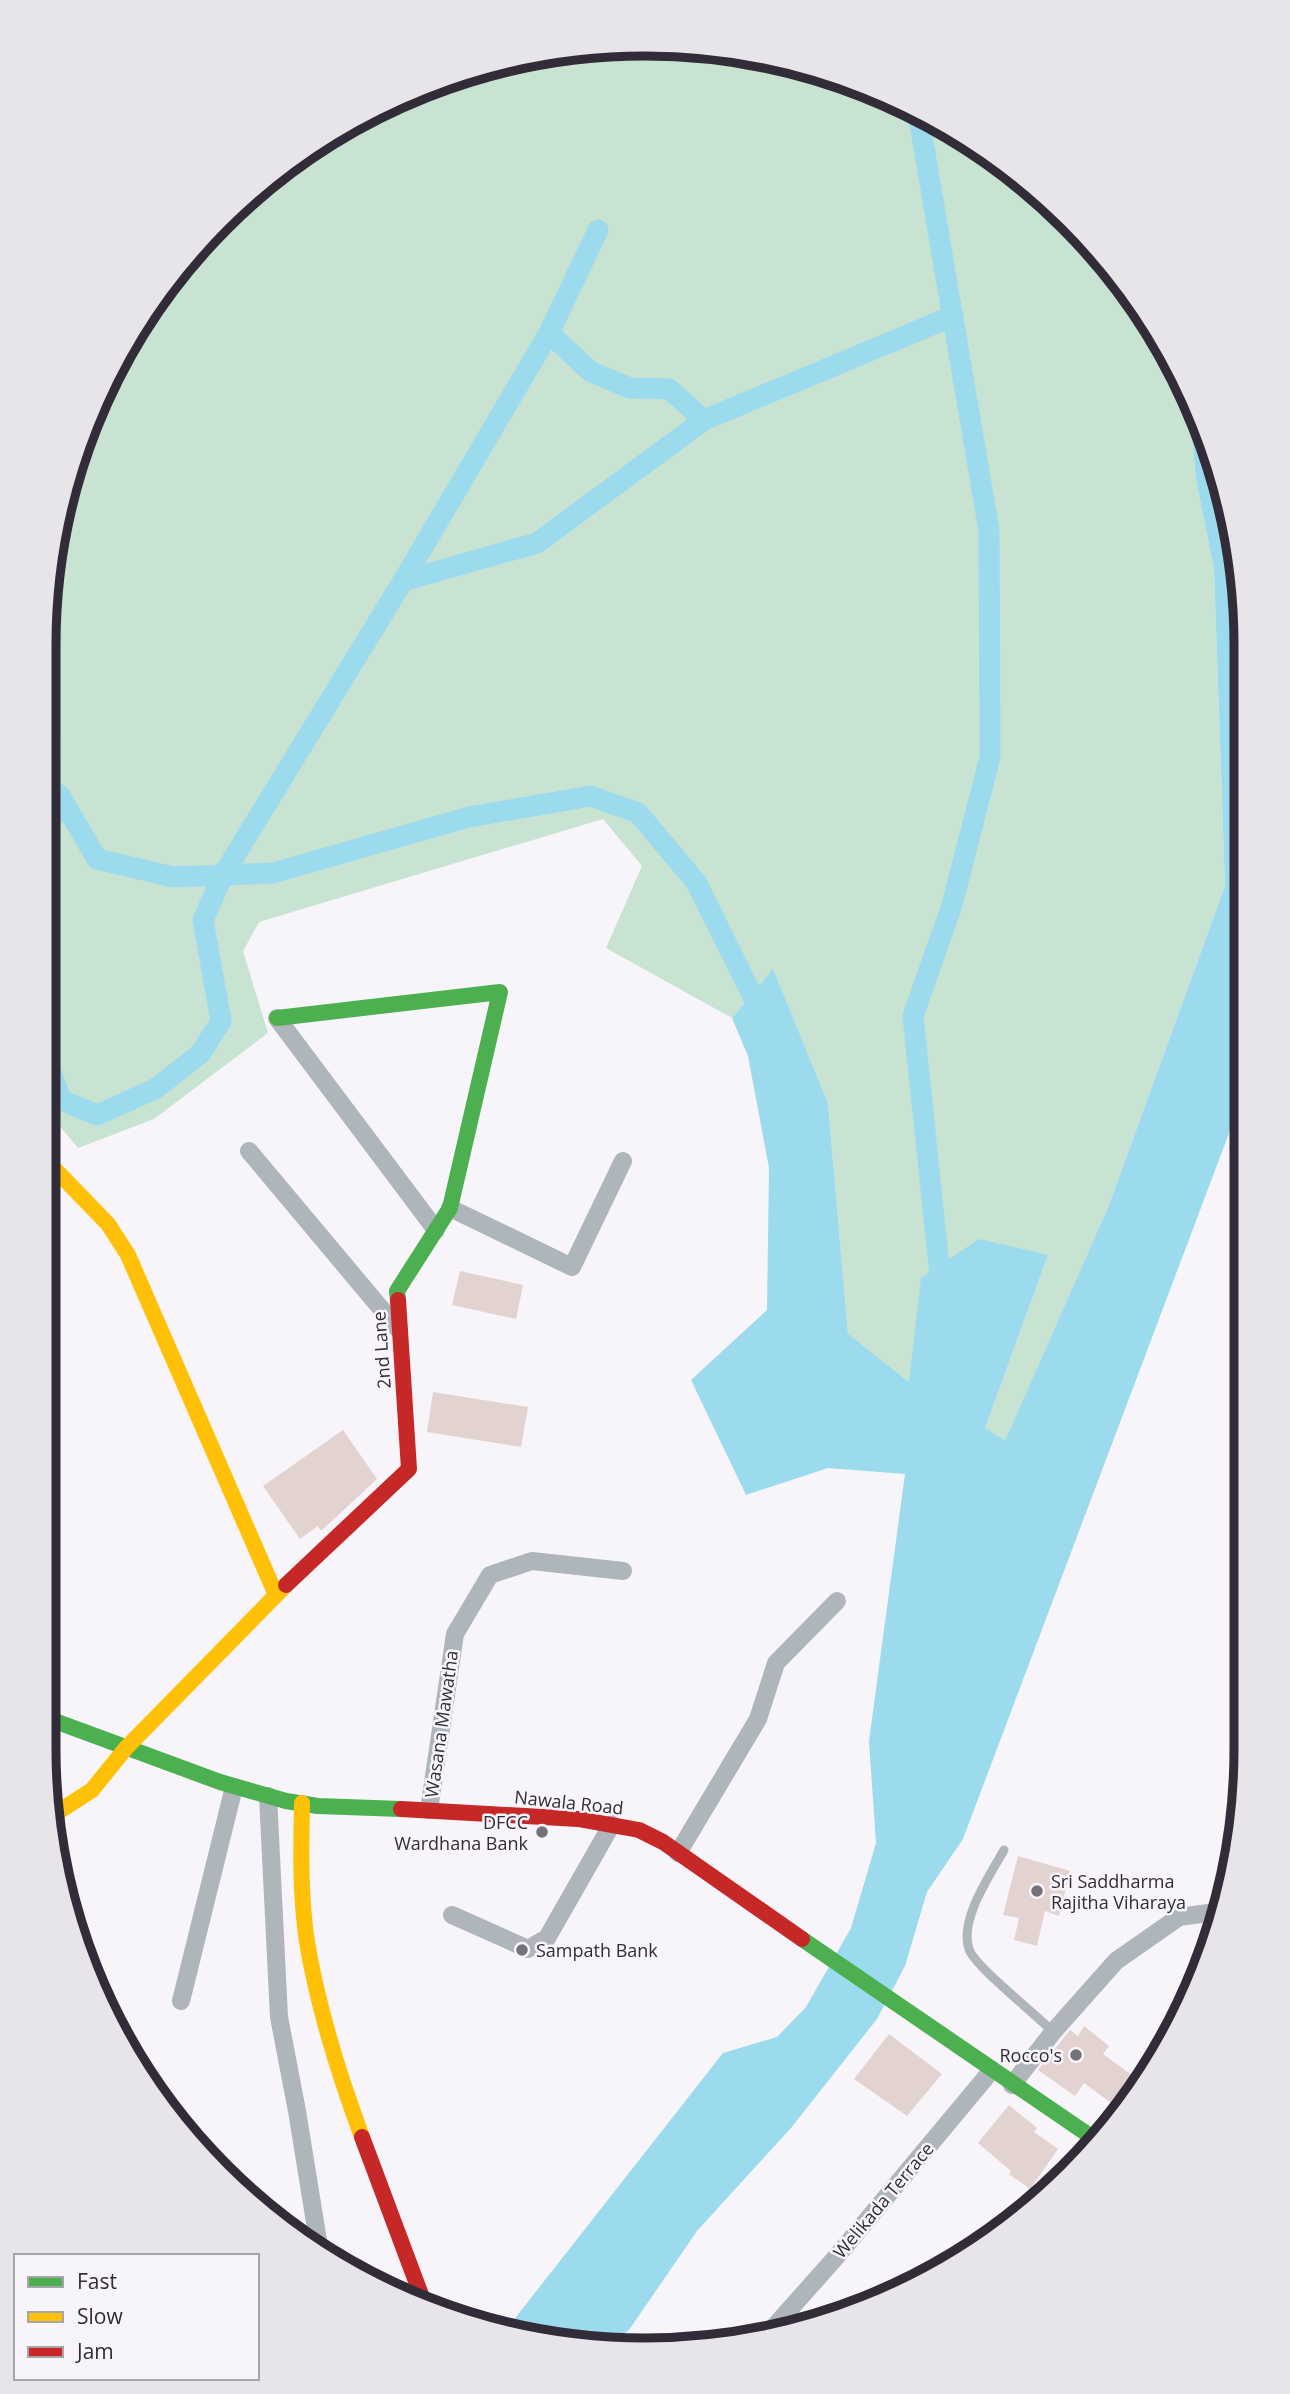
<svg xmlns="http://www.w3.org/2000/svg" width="1290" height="2394" font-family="'Open Sans',sans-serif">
	<rect width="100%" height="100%" fill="#f7f5f9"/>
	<polygon fill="#c8e3d2" points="605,45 723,49 838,76 945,124 1070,220 1145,311 1188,397 1196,480 1214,569 1225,886 1109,1205 1005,1442 985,1428 1048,1255 909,1382 848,1335 828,1103 773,970 732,1018 606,948 642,866 603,819 259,922 243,951 268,1033 154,1119 78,1148 44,1107 45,606 64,489 124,345 193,249 279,168 379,106 489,64"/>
	<polygon fill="#9cdbee" points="1188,397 1214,451 1241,567 1243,1085 1228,1136 963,1839 927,1892 905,1966 877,2019 791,2128 697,2231 629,2330 613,2342 505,2331 723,2053 777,2037 806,2007 851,1928 876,1843 869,1741 905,1474 828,1468 746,1495 691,1380 767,1310 769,1168 748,1056 732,1018 773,969 828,1103 848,1334 909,1382 921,1278 979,1239 1048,1255 985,1428 1005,1441 1109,1205 1225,886 1214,569 1196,480"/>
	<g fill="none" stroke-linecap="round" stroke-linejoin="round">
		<g stroke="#9cdbee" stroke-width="21">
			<polyline points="918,112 989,531 990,757 952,905 913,1016 942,1295"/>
			<polyline points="549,333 591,372 630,388 669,389 704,420"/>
			<polyline points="403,581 549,333 598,230"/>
			<polyline points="45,784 60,796 97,859 173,877 273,873 469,817 591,796 638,813 696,882 764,1019"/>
			<polyline points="45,839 60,796"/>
			<polyline points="45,1055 61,1100 97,1115 155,1089 200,1054 221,1021 203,920 223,875 403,581 537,543 704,420 953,316"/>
		</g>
	</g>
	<g fill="#e2d3d0">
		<polygon points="460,1271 523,1285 516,1319 452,1305"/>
		<polygon points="433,1392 528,1407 521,1447 427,1432"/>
		<polygon points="343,1430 377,1479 321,1531 318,1526 300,1539 263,1486"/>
		<polygon points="1018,1856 1070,1871 1059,1916 1045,1911 1037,1946 1014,1940 1019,1918 1003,1915"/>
		<polygon points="1084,2026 1109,2046 1103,2054 1140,2081 1118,2108 1084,2083 1075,2096 1038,2070 1070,2030 1078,2036"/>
		<polygon points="889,2034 942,2074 907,2116 854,2079"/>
		<polygon points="1009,2105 1037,2128 1034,2132 1058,2149 1030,2189 1009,2174 1011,2171 978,2143"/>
	</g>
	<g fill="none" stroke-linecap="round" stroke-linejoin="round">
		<path stroke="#aeb5bb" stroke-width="9" d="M1004,1850C990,1875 959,1920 969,1949C974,1966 1037,2015 1053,2032"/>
		<g stroke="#aeb5bb" stroke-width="18">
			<polyline points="277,1018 436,1230"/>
			<polyline points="249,1151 399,1330"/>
			<polyline points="450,1208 572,1267 623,1161"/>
			<polyline points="268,1796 279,2017 297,2111 320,2253"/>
			<polyline points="429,1810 455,1634 490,1575 532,1561 623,1571"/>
			<polyline points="678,1853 758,1719 776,1663 837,1601"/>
			<polyline points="452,1915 528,1949 547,1938 612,1824"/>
			<polyline points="181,2001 234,1787"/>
			<polyline points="1012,2085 1053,2032 1116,1961 1179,1917 1223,1911"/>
			<polyline points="773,2328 837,2256 992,2070"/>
		</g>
		<g stroke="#4caf50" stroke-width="16">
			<polyline points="277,1018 500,992 450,1208 397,1291 398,1300"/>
			<polyline points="44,1717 220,1782 286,1801 318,1806 401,1809"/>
			<polyline points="802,1939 1093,2138"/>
		</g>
		<g stroke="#ffc107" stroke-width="16">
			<polyline points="44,1158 108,1224 128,1255 276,1595"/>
			<path d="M302,1803C301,1849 300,1896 307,1942C318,2008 339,2075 362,2137"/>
			<polyline points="55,1814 92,1790 126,1748 286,1585"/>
		</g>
		<g stroke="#c62828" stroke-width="16">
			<polyline points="286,1585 409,1469 398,1300"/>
			<polyline points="401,1809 578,1819 639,1830 663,1842 802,1939"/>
			<polyline points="362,2137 423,2300"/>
		</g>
	</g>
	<g fill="#76727b" stroke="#f7f4fa" stroke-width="2.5">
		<circle cx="542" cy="1832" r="7"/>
		<circle cx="1037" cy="1891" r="7"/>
		<circle cx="522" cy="1950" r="7"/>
		<circle cx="1076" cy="2055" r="7"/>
	</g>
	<g text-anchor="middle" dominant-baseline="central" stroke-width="5" stroke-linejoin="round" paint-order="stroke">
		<g font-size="18" fill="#312c37" stroke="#f7f4fa">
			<text transform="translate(381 1350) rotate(-94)">2nd Lane</text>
			<text transform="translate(441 1724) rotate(-82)">Wasana Mawatha</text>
			<text transform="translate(569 1802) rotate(6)">Nawala Road</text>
			<text transform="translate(883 2200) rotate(-50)">Welikada Terrace</text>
		</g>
		<g font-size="18" fill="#312c37" stroke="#f7f4fa" text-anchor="end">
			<text x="528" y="1822">DFCC<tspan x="528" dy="21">Wardhana Bank</tspan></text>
			<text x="1051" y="1881" text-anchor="start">Sri Saddharma<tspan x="1051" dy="21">Rajitha Viharaya</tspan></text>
			<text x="536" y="1950" text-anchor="start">Sampath Bank</text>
			<text x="1062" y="2055">Rocco's</text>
		</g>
	</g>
	<path d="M0 0H1290V2394H0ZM645 56H645A589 589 0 0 1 1234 645V1749A589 589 0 0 1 645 2338H645A589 589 0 0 1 56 1749V645A589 589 0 0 1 645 56Z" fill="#e7e4ea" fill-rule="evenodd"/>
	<path fill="none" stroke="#312c37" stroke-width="9" d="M645 56H645A589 589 0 0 1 1234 645V1749A589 589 0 0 1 645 2338H645A589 589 0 0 1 56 1749V645A589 589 0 0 1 645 56Z"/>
	<rect x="14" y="2254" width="245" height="126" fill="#f7f4fa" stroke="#a8a4ac" stroke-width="2"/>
	<rect x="28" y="2277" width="35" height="10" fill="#4caf50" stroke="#a8a4ac" stroke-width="2"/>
	<text x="77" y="2289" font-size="21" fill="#312c37">Fast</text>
	<rect x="28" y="2312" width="35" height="10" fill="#ffc107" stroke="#a8a4ac" stroke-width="2"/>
	<text x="77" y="2324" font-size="21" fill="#312c37">Slow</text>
	<rect x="28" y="2347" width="35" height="10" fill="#c62828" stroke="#a8a4ac" stroke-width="2"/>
	<text x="77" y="2359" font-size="21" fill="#312c37">Jam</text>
</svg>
